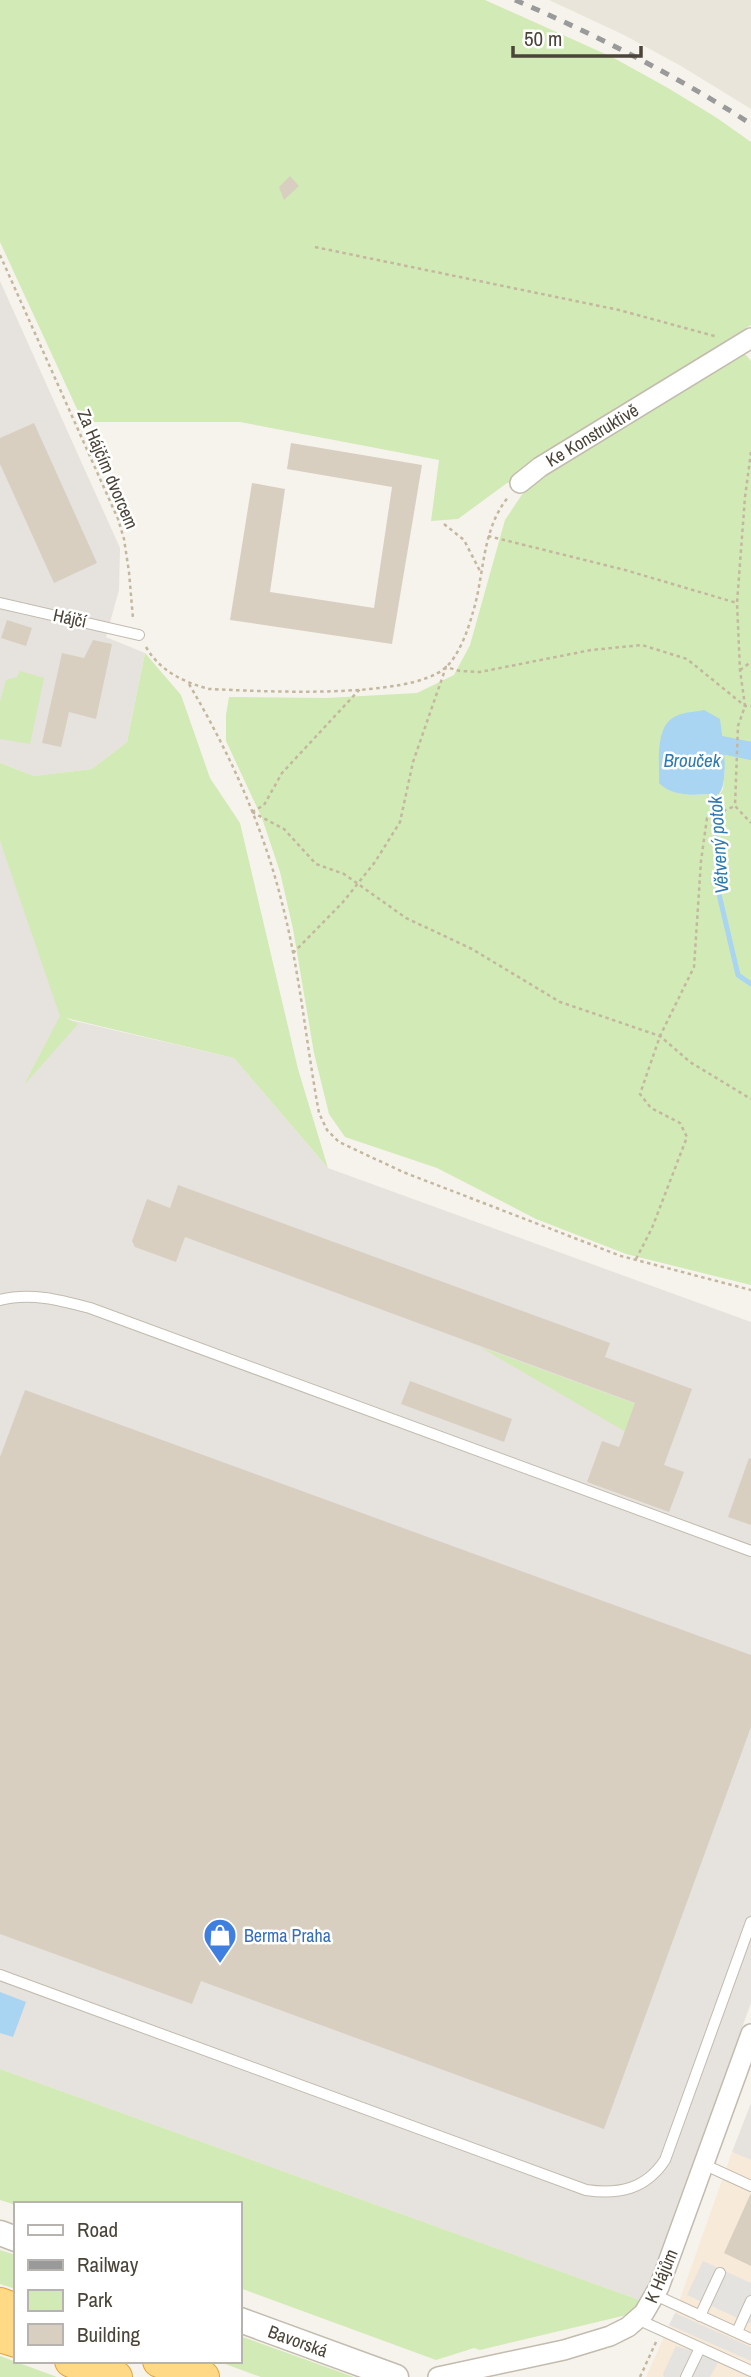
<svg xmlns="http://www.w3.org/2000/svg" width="751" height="2377" font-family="'Archivo Narrow',sans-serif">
	<rect width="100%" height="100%" fill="#f6f3ec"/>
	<polygon fill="#eae5da" points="549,0 751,0 751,109 681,66 624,35"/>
	<polygon fill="#f7ead8" points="732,2152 751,2160 751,2377 646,2377 675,2313"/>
	<g fill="#e6e2dd">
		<polygon points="0,281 120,548 119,590 106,637 145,653 127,742 92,769 34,776 0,763"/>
		<polygon points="0,841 66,1019 234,1058 328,1168 751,1322 751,2003 642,2301 0,2069"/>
		<polygon points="751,2103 751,2160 732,2152"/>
	</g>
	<g fill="#d2eab5" fill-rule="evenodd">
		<path d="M0,0H485L612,57L668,88L717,118L751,142V325L721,344L746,355L751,361V1285L626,1254L536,1219L437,1168L345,1137L329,1114L314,1053L293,929L280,872L262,818L226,741V715L229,697L326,698L417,693L454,675L470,645L505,520L521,496L538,477L507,483L458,519L431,521L439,460L240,422H83L0,242ZM661,739L725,770L723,789L720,794C699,794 675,799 659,782Z"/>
		<polygon points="145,653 181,695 210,778 240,823 298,1069 328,1168 234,1058 66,1018 78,1024 24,1085 60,1016 0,841 0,763 34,776 92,769 127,742"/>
		<polygon points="20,671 44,678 30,744 0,739 0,701 6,680 17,677"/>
		<polygon points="480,1347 636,1404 626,1432"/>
		<polygon points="0,2069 642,2301 631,2314 480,2350 474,2348 436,2360 240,2288 240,2204 16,2205 0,2200"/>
		<polygon points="0,2250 16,2255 16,2289 0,2284"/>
		<polygon points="240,2336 354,2377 261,2377 217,2361 240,2361"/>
		<polygon points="0,2356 57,2377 0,2377"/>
	</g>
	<g fill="#e5e3e0">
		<polygon points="703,2261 751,2283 751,2324 687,2295"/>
		<polygon points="675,2313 751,2347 751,2361 669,2325"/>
		<polygon points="676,2346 720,2359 710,2377 664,2377 663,2374"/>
	</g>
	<g fill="#a9d4f2">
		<path d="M704,710L720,719C722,737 730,779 719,794C698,794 675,799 659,783C660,763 654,726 676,716C684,712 695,712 704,710Z"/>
		<polygon points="0,1992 26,2002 13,2037 0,2033"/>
	</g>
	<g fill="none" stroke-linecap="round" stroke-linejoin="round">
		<polyline stroke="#a9d4f2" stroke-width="5" points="714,790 718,890 738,975 751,984"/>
		<polyline stroke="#a9d4f2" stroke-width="18" points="722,745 751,751"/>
	</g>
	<g fill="#d8cfc1">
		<polygon points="290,176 299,186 284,200 279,187"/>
		<polygon points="34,423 97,563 54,583 0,464 0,438"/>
		<polygon points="291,443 422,465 392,644 230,620 252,483 285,489 270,592 374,608 392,487 287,469"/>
		<polygon points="7,620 32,628 26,646 1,638"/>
		<polygon points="93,640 112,644 96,719 69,712 61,747 42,743 62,653 84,658"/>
		<polygon points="178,1185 610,1343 605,1357 692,1389 664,1465 684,1472 669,1512 587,1482 602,1441 619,1447 635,1403 185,1237 176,1262 135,1247 132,1241 147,1199 170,1208"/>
		<polygon points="410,1381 512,1419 504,1442 401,1404"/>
		<polygon points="25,1390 751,1655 751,1727 604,2129 201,1981 192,2004 0,1934 0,1457"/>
		<polygon points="749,1458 751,1459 751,1525 728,1517"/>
		<polygon points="751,2193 751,2266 724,2253"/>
	</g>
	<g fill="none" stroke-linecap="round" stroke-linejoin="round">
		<defs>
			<g id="service">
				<polyline points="0,603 139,635"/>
				<path d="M0,1300C30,1292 60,1300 90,1308L751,1551"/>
				<path d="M0,1975L586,2190C619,2195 646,2189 665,2160L751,1922"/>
				<polyline points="703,2164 751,2186"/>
				<polyline points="655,2295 751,2339"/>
				<polyline points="700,2316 720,2273"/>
				<polyline points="637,2319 751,2371"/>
				<polyline points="737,2332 751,2301"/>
				<polyline points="686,2377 700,2348"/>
			</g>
			<g id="minor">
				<polyline points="520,483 540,467 751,338"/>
				<polyline points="438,2377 564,2350 610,2336 628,2327 644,2313 659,2287 751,2034"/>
			</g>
			<g id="tertiary">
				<polyline points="0,2233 16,2239"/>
				<polyline points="240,2320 396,2377"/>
			</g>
			<g id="trunk">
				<polyline points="0,2304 16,2310"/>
				<polyline points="0,2336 16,2341"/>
				<polyline points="71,2361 116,2377"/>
				<polyline points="159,2361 203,2377"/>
			</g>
		</defs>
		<use href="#service" stroke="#c2bbae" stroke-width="12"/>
		<use href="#minor" stroke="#c2bbae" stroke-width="22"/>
		<use href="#tertiary" stroke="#c2bbae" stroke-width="27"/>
		<use href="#trunk" stroke="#e0a43c" stroke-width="34"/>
		<g stroke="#c4b79f" stroke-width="2.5" stroke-dasharray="3.5 3.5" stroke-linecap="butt">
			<polyline points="315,247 619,310 718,337"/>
			<polyline points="0,255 118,519 124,539 129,572 133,619"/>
			<polyline points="751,452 745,497 737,603 740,670 745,706 738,726 735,806 751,823"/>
			<polyline points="444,524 464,540 480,571"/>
			<polyline points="488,536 625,570 737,603"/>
			<path d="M146,647C160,671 183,682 209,689C259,691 408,700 445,668C459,656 468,630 473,612C485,573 481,530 509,496"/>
			<polyline points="740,670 751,662"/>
			<path d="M189,684C229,752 263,826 282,903C300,972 306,1043 319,1113L327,1130L339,1142L403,1172L621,1256L751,1290"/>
			<polyline points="252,812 284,829 316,864 344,874 406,918 472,949 560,1002 660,1036 690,1062 751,1099"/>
			<polyline points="252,812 264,805 282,773 360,689"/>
			<polyline points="293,953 343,902 375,862 400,822 413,762 446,667 460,671 480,672 591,650 642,645 687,659 745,706 751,706"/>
			<polyline points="636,1259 652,1228 687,1137 680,1123 651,1108 640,1094 660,1036 694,967 701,861 707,818 735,806"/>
			<polyline points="640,2377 656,2342"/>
		</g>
		<use href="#service" stroke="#fff" stroke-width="10"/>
		<use href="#minor" stroke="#fff" stroke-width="19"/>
		<use href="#tertiary" stroke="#fff" stroke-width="24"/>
		<use href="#trunk" stroke="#ffd985" stroke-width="32"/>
		<path stroke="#9a9a9a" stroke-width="5" stroke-dasharray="9 9" stroke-linecap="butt" d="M515,0C596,35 677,76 751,124"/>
	</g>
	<defs>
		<symbol id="shop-pin" viewBox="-11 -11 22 30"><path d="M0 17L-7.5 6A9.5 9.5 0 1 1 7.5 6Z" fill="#3f7fe0" stroke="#fff"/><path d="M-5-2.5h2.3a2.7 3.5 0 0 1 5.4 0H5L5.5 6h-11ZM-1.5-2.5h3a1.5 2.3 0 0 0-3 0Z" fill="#fff"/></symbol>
	</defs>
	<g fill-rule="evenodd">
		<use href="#shop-pin" x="201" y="1916" width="38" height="52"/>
	</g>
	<g text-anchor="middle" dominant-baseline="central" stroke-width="5" stroke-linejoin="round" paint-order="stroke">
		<g font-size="18" fill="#4b4439" stroke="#fff">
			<text transform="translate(592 435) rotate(-31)">Ke Konstruktivě</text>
			<text transform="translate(108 469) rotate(67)">Za Hájčím dvorcem</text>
			<text transform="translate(70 618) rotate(12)">Hájčí</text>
			<text transform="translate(661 2276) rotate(-67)">K Hájům</text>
			<text transform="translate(298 2341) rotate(20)">Bavorská</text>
		</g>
		<g font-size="18" fill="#366cbe" stroke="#fff" text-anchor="start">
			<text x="244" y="1935">Berma Praha</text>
		</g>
		<g font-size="19" font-style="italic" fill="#2e7ab2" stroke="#fff">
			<text x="692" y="760">Brouček</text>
			<text transform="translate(718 845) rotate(-94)">Větvený potok</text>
		</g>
	</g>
	<rect x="14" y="2202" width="228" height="161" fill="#ffffff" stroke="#b7b4b0" stroke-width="2"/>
	<rect x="28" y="2225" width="35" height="10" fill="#ffffff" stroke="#b7b4b0" stroke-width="2"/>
	<text x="77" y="2237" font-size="21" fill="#4b4439">Road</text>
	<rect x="28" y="2260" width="35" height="10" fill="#9a9a9a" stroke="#b7b4b0" stroke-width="2"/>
	<text x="77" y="2272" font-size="21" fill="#4b4439">Railway</text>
	<rect x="28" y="2290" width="35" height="21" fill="#d2eab5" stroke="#b7b4b0" stroke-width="2"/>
	<text x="77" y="2307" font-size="21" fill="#4b4439">Park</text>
	<rect x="28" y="2324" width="35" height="21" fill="#d8cfc1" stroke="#b7b4b0" stroke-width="2"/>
	<text x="77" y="2342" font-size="21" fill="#4b4439">Building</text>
	<path d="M513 46v10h128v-10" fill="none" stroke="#4b4439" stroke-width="3.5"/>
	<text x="524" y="46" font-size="21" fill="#4b4439" stroke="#ffffff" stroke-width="5" paint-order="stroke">50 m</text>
</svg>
